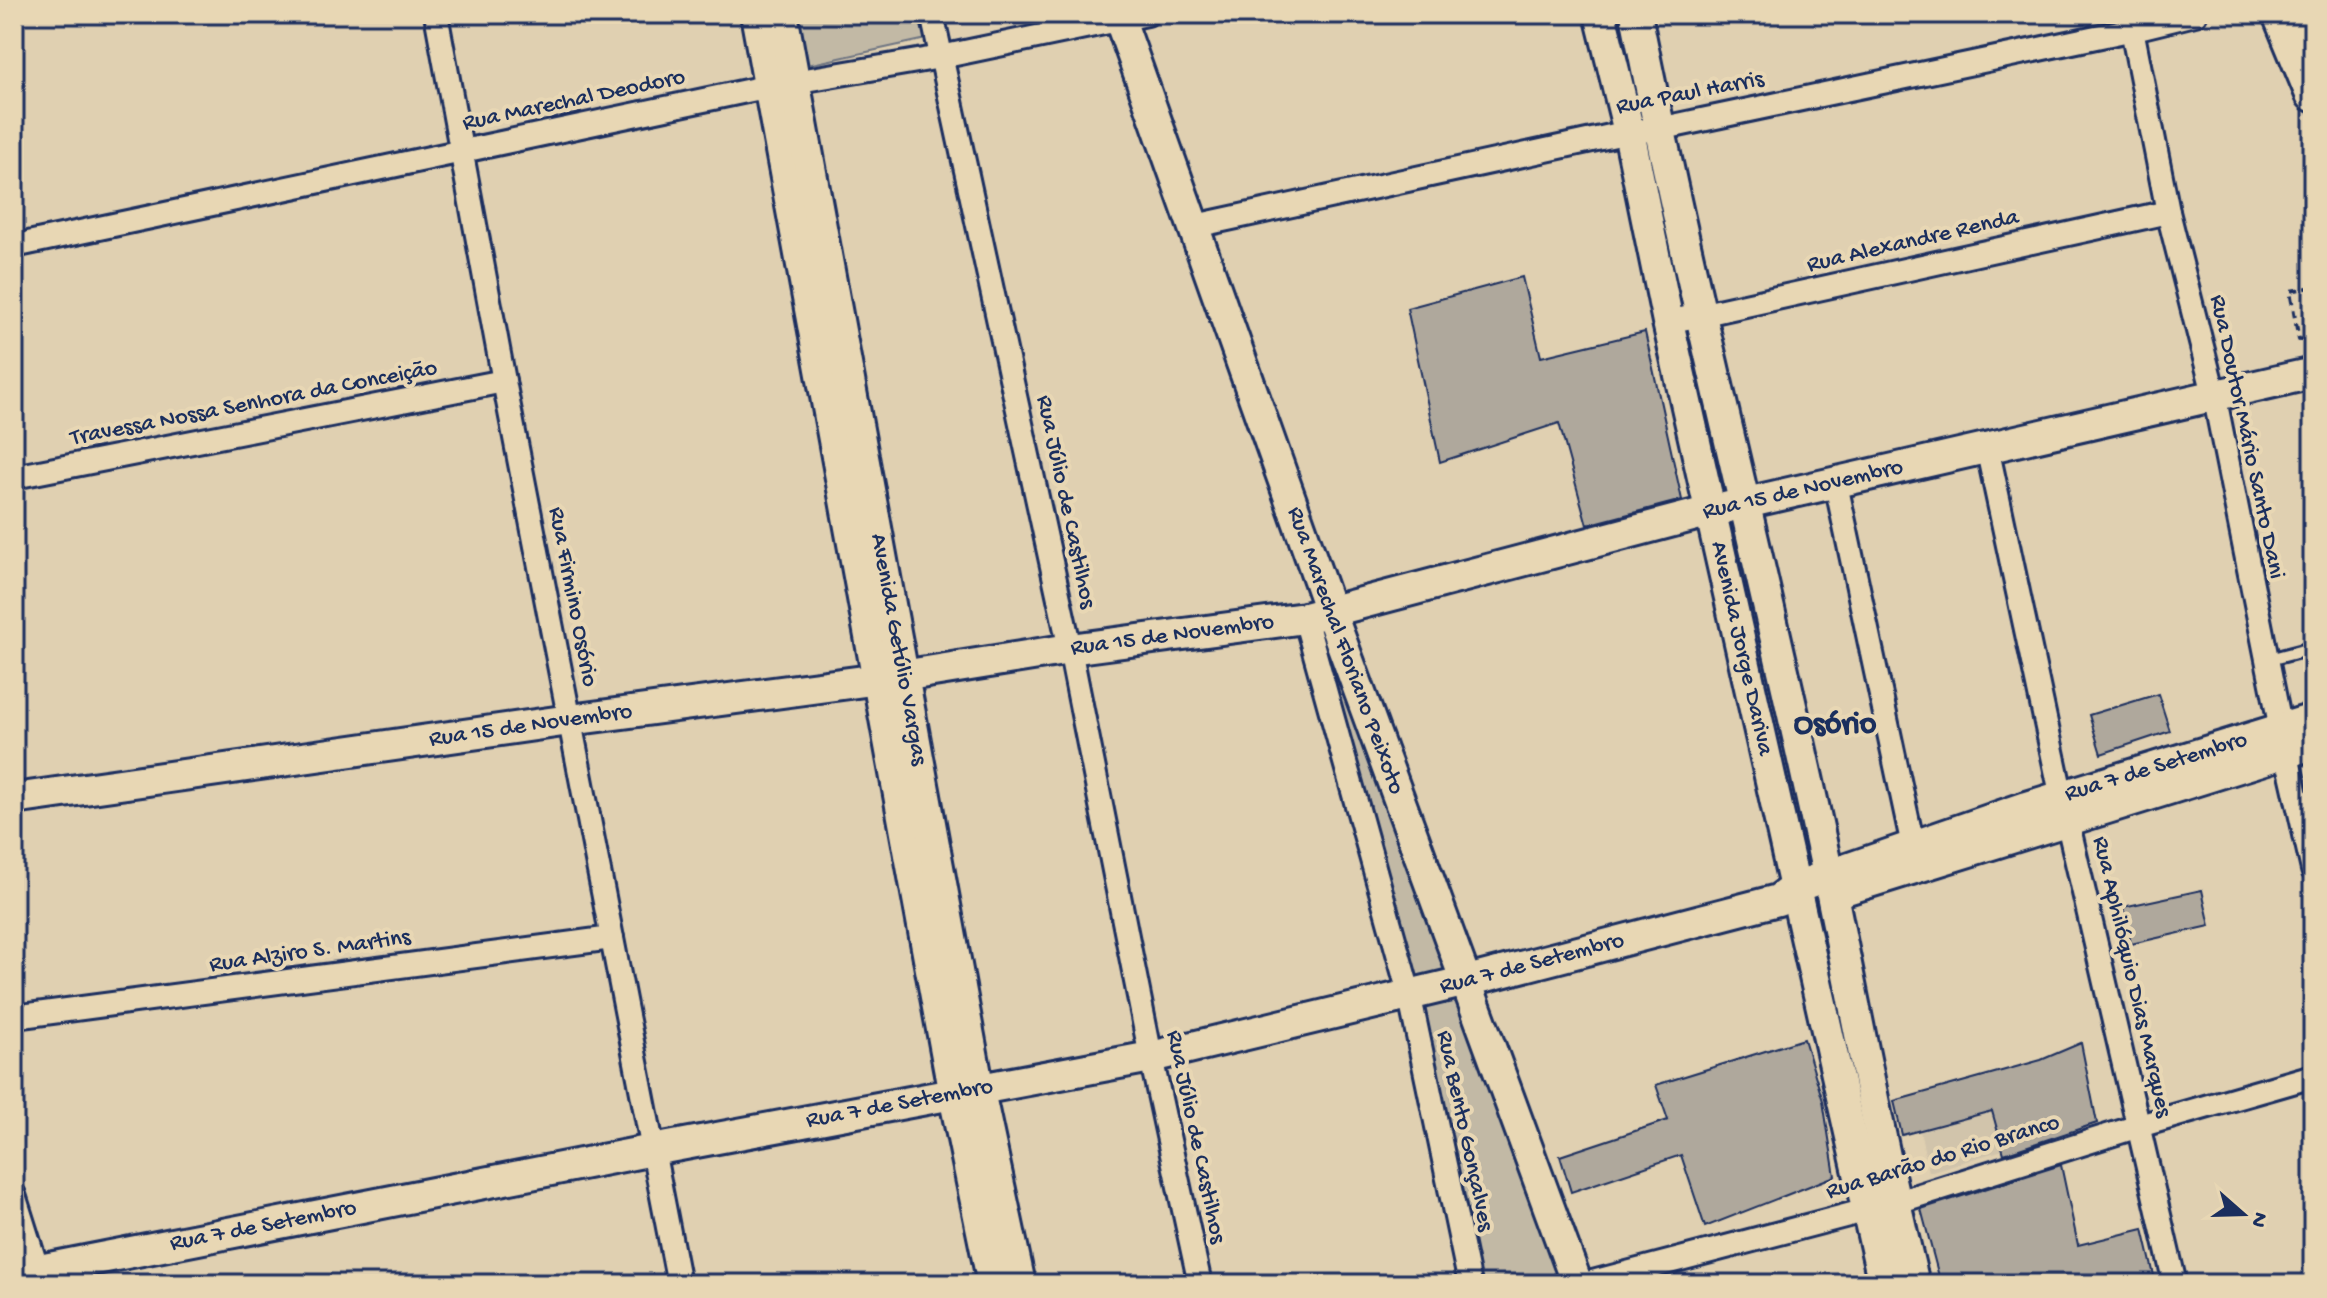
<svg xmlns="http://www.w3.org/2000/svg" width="2327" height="1298" font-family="'Gochi Hand',sans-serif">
	<rect width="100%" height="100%" fill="#e0d0b1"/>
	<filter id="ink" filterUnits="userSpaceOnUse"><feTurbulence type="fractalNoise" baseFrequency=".0125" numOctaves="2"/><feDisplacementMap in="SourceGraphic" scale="16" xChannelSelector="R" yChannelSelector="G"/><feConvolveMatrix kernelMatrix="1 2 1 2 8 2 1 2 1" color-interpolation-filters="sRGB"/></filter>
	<g filter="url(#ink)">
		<polygon fill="#d1c4ab" points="1992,1111 2003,1150 1929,1172 1920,1131"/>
		<g fill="#c2b9a5" stroke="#6e7482" stroke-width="2">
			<polygon points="791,14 926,14 931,38 803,66"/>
			<polygon points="1327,623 1460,976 1411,986 1314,626"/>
			<polygon points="1461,992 1569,1280 1557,1284 1478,1284 1417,1002"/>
		</g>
		<g fill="#afa89c" stroke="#1b2f5e" stroke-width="2">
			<polygon points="1522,277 1541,357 1645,332 1682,500 1587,525 1559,423 1440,462 1407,308"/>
			<polygon points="2158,694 2170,731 2101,754 2089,715"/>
			<polygon points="2202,890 2210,926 2131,944 2123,907"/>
			<polygon points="1804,1039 1823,1101 1835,1176 1705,1227 1681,1155 1571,1192 1560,1156 1668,1120 1656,1085"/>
			<polygon points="2081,1043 2097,1123 2004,1154 1992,1111 1902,1135 1894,1101 2041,1060"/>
			<polygon points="2061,1165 2078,1245 2143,1229 2156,1284 1941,1284 1921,1209"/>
		</g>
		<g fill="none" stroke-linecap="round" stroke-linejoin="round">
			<defs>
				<polyline id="lane" points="2267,660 2313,648"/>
				<g id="street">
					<polyline points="436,14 504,381 679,1284"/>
					<polyline points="932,14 1070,649 1151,1057 1200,1284"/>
					<polyline points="2129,14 2168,212 2214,394 2281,729 2313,870"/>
					<polyline points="1195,226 1629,132 1659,129 2134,29 2195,14"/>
					<polyline points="14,246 770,86 941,57 1147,14"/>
					<polyline points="1668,322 2168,212"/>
					<polyline points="1987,447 2062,798 2175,1284"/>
					<polyline points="14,477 504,381"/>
					<polyline points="1836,484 1916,860"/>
					<polyline points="1305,618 1409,993 1470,1284"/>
					<polyline points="14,1017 612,938"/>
					<polyline points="14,1195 42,1284"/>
					<polyline points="1585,1284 1894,1203 2139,1126 2313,1076"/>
				</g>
				<g id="secondary">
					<polyline points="756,14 954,1095 993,1284"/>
					<path id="s1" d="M782,14L979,1091L1020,1284"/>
					<path id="s2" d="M1118,14L1330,611L1577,1284"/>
					<path id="s3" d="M1600,14L1629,132L1668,322L1884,1284"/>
					<path d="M1636,14C1693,303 1768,587 1828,875C1856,1011 1881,1149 1914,1284"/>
					<path id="s4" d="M14,799L570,720L902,676L1070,649L1305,618L1711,511L2313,373"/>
					<polyline points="1834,893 2313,744"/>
					<path id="s5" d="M14,1275L653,1150L1151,1057L1467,981L1778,900L1795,887L2027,807L2313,719"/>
				</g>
				<polyline id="primary" points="2280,14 2313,94"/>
			</defs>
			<use href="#lane" stroke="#1b2f5e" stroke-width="17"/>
			<use href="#street" stroke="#1b2f5e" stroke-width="28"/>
			<use href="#secondary" stroke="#1b2f5e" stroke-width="36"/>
			<use href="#primary" stroke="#1b2f5e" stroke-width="40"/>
			<polyline stroke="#1b2f5e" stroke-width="4" stroke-dasharray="8 6" stroke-linecap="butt" points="2313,287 2290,291 2299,340 2313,337"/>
			<use href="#lane" stroke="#e8d7b4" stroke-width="11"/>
			<use href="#street" stroke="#e8d7b4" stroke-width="22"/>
			<use href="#secondary" stroke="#e8d7b4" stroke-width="30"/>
			<use href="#primary" stroke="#e8d7b4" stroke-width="34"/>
		</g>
	</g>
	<g text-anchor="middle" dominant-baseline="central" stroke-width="8" stroke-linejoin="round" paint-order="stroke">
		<g font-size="24" fill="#1b2f5e" stroke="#e8d7b4">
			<text transform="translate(1690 94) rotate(-11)">Rua Paul Harris</text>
			<text transform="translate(574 101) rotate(-12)">Rua Marechal Deodoro</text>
			<text transform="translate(1913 242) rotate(-13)">Rua Alexandre Renda</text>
			<text transform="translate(254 404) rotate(-11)">Travessa Nossa Senhora da Conceição</text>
			<text transform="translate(2246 437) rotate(78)">Rua Doutor Mário Santo Dani</text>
			<text stroke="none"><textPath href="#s4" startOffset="1818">Rua 15 de Novembro</textPath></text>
			<text transform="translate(1065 502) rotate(78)">Rua Júlio de Castilhos</text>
			<text transform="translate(572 597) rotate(79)">Rua Firmino Osório</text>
			<text stroke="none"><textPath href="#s4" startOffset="1170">Rua 15 de Novembro</textPath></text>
			<text stroke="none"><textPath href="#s3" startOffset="650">Avenida Jorge Dariva</textPath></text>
			<text stroke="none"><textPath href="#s1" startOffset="646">Avenida Getúlio Vargas</textPath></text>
			<text stroke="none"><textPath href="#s2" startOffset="676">Rua Marechal Floriano Peixoto</textPath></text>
			<text stroke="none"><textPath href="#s4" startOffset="522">Rua 15 de Novembro</textPath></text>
			<text stroke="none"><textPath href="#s5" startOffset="2206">Rua 7 de Setembro</textPath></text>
			<text transform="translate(310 952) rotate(-8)">Rua Alziro S. Martins</text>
			<text stroke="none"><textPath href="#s5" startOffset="1550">Rua 7 de Setembro</textPath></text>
			<text transform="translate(2131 977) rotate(77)">Rua Aphilóquio Dias Marques</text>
			<text stroke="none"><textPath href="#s5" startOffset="902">Rua 7 de Setembro</textPath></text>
			<text transform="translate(1464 1131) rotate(78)">Rua Bento Gonçalves</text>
			<text transform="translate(1195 1137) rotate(78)">Rua Júlio de Castilhos</text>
			<text transform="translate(1943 1158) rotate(-17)">Rua Barão do Rio Branco</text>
			<text stroke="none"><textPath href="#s5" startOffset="254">Rua 7 de Setembro</textPath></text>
		</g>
		<g font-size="32" font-weight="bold" fill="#1b2f5e" stroke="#e8d7b4">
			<text x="1835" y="726">Osório</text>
		</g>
	</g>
	<rect width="2327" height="1298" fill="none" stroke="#e8d7b4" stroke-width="48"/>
	<rect x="24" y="24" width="2279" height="1250" fill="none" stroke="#1b2f5e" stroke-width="3" filter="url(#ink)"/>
	<g transform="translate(2243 1214) rotate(110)" stroke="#e8d7b4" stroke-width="6" paint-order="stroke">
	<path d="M0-6L14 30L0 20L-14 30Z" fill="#1b2f5e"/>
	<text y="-12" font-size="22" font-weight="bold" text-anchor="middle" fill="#1b2f5e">N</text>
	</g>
</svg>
